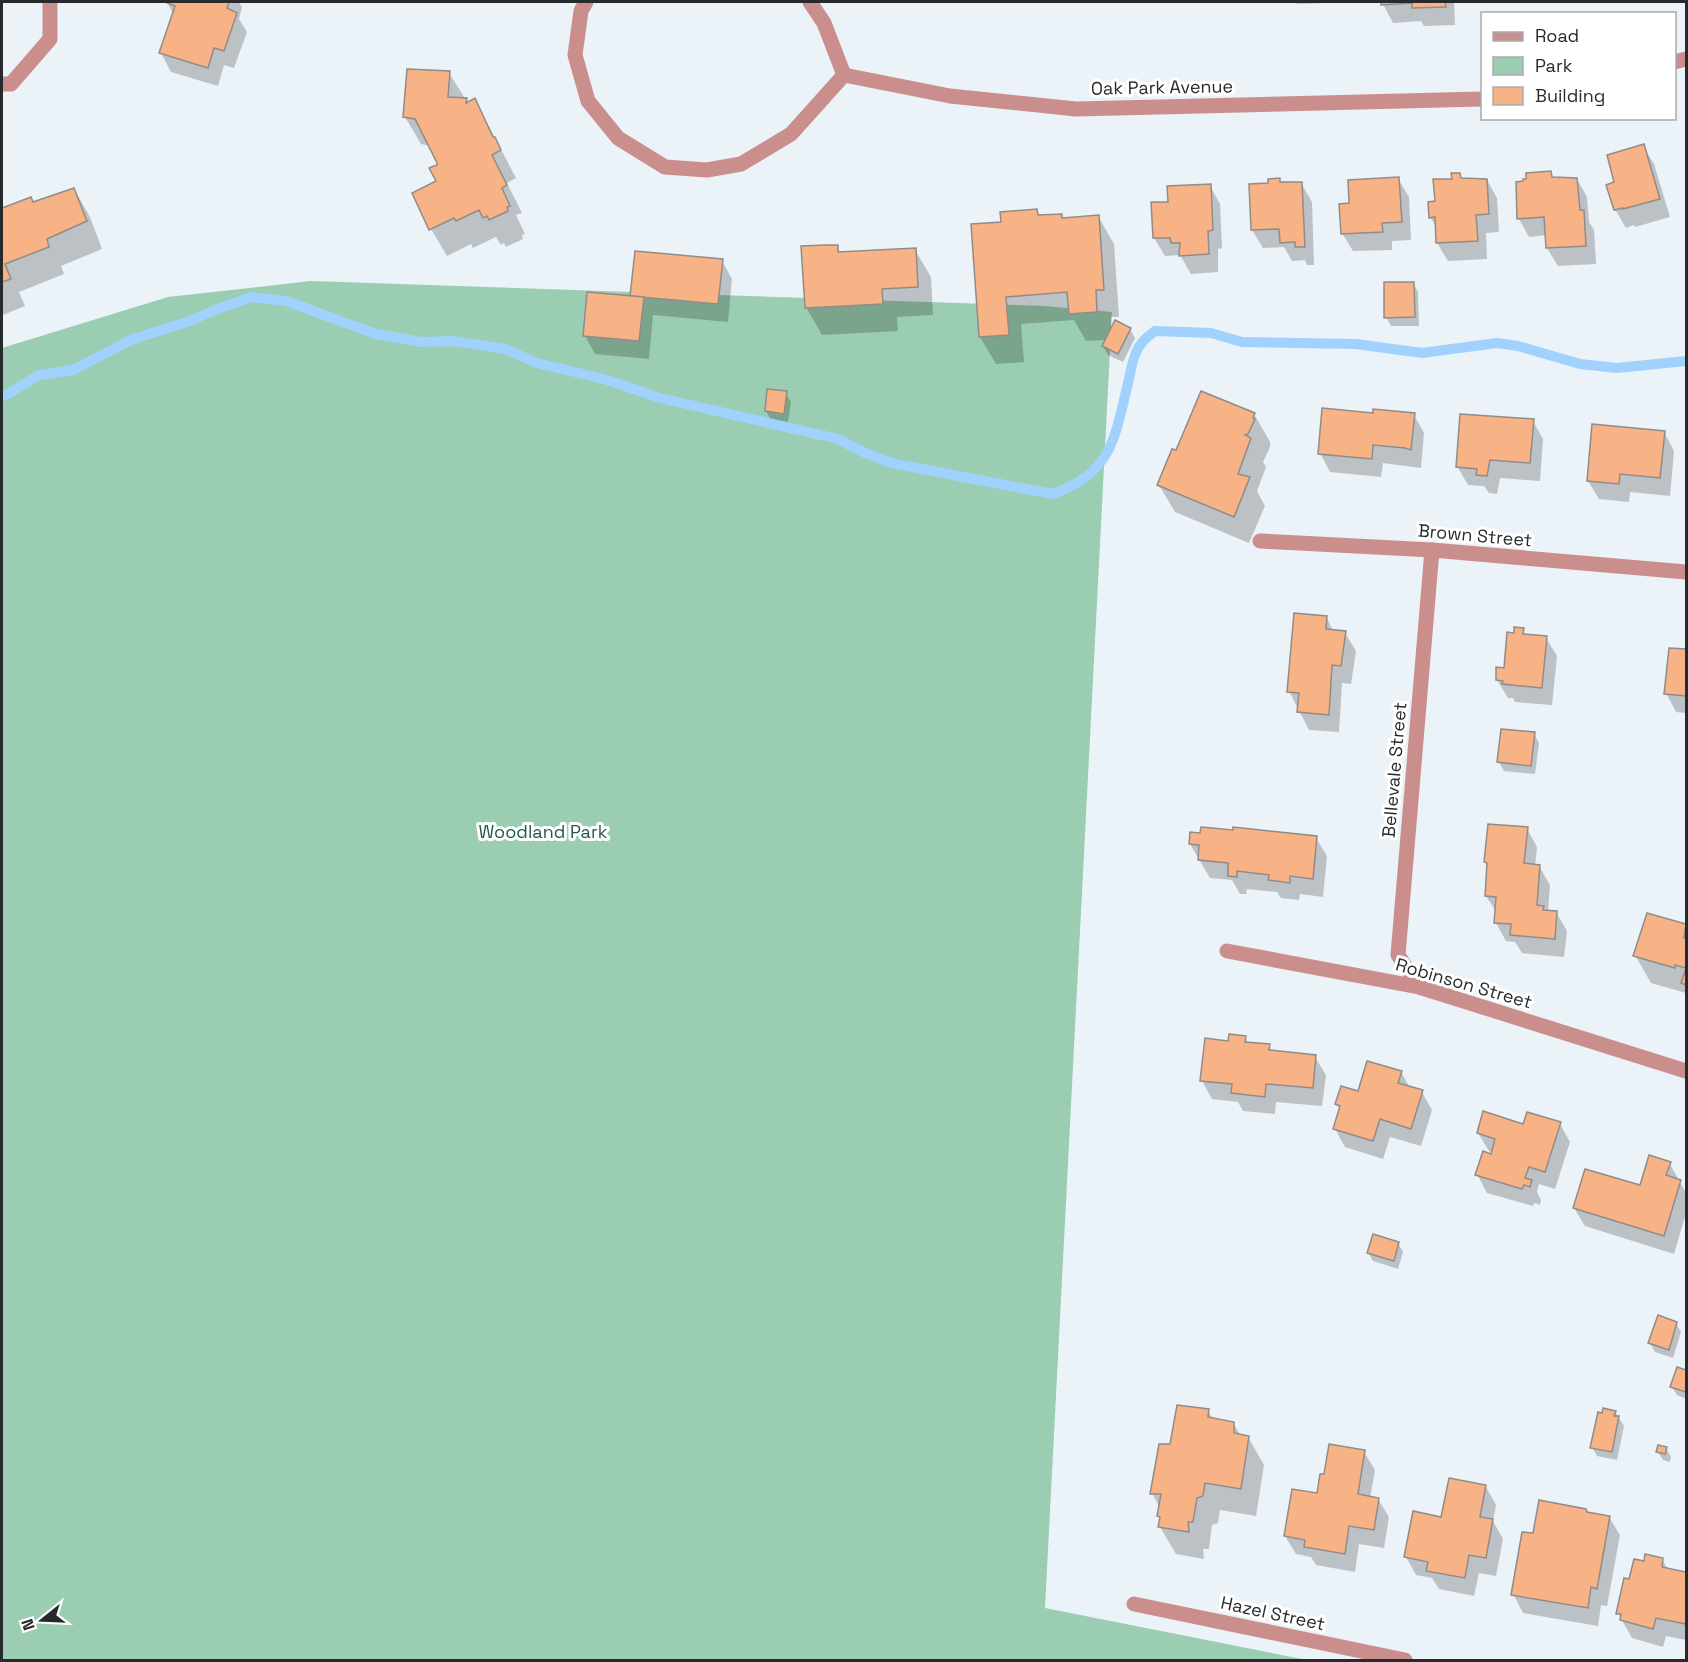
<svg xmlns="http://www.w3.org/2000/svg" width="1688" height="1662" font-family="'Space Grotesk',sans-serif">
	<rect width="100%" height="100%" fill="#ebf2f8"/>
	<polygon fill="#9acdb1" points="311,281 1044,306 1112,312 1045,1608 1307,1660 2,1660 2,348 168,297"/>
	<g fill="#0003">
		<polygon points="167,2 239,2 242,7 239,19 247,32 234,68 224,65 218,86 171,72 161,53 174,15"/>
		<polygon points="1203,2 1230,2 1204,3"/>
		<polygon points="1295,2 1356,2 1297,4"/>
		<polygon points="1382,2 1454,2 1455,25 1424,26 1421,21 1393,23"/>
		<polygon points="449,73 468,103 475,100 516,178 507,183 522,213 516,215 525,234 522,235 523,239 506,247 504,243 501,245 496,237 473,248 471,244 447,256 431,229 439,166 430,146 421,144 405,117"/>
		<polygon points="1643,146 1654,164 1670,217 1635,227 1634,225 1626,228 1615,209 1616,183"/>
		<polygon points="1551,173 1554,179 1577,179 1587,197 1589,222 1594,230 1596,264 1558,266 1547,248 1547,235 1529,237 1519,219 1527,180"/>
		<polygon points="1460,174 1462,179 1487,180 1497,198 1499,232 1486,233 1487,259 1448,261 1437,243 1437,228 1430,217 1436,202"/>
		<polygon points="1279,179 1281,184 1301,183 1312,202 1314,265 1307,265 1305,260 1292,261 1284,247 1263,248 1252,230 1251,185 1270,184"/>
		<polygon points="1398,179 1409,197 1411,240 1392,241 1392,250 1353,251 1342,233 1351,204"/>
		<polygon points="1210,186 1220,204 1222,248 1218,249 1218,272 1191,274 1180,255 1165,256 1154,238 1169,204"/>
		<polygon points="74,189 90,217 102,249 61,266 64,274 19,292 25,306 3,315 2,210 30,199 33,204"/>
		<polygon points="1037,211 1040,216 1062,216 1064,219 1098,216 1114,244 1119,317 1111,317 1111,330 1130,329 1135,338 1123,362 1108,355 1103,346 1106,340 1086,341 1074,320 1021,324 1024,362 996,364 980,337 1002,223"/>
		<polygon points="837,246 841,254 915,250 931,277 933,315 897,317 898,331 822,335 806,307"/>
		<polygon points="722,261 732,279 728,322 653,315 649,359 595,354 585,336 632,298"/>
		<polygon points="1413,283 1418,292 1419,326 1391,326 1386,317"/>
		<polygon points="786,393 791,402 788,422 771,420 766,411"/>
		<polygon points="1254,414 1270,442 1270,447 1263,462 1266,467 1257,491 1265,506 1249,543 1175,512 1159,485 1177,452"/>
		<polygon points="1414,415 1424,433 1421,468 1383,463 1381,477 1330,472 1320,453"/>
		<polygon points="1533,421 1543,439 1540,481 1500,478 1497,494 1489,493 1484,486 1468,485 1457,466"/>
		<polygon points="1664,432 1674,451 1670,496 1630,492 1629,502 1599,499 1588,481"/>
		<polygon points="1326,617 1334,632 1345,633 1356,651 1351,684 1342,683 1339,732 1309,730 1289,691"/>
		<polygon points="1523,630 1526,636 1546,638 1557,656 1552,705 1515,702 1513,698 1508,698 1497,680 1505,670 1515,635"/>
		<polygon points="1670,649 1686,651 1686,713 1676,712 1666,693"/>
		<polygon points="1534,734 1539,743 1535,774 1504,771 1499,762"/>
		<polygon points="1527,829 1537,847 1535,866 1539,866 1550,885 1548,912 1556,912 1567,931 1564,957 1522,953 1515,942 1506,941 1496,923 1497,913 1486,896 1489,867 1486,862"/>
		<polygon points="1316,838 1327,856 1323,897 1300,894 1299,900 1281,898 1277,892 1247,889 1246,894 1240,894 1232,880 1210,878 1190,844"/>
		<polygon points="1648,914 1686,926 1686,993 1651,983 1635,955"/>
		<polygon points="1245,1037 1249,1044 1269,1046 1272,1052 1315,1057 1326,1075 1322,1106 1276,1102 1275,1114 1243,1111 1238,1102 1212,1099 1202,1081 1230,1042"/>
		<polygon points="1401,1072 1410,1088 1422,1092 1432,1110 1421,1146 1390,1137 1383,1159 1345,1147 1335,1129 1340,1110 1337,1104"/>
		<polygon points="1560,1124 1570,1142 1555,1189 1539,1184 1537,1192 1541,1200 1540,1205 1534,1203 1533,1206 1487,1193 1477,1174 1493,1153 1489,1151 1478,1133"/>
		<polygon points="1670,1164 1686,1193 1686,1213 1674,1254 1585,1226 1574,1208 1641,1187"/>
		<polygon points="1398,1243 1403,1252 1398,1269 1373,1261 1368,1252"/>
		<polygon points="1676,1323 1681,1332 1673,1358 1655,1352 1650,1343"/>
		<polygon points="1678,1368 1686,1371 1686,1399 1677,1395 1672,1387"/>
		<polygon points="1208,1411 1213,1419 1233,1423 1241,1436 1248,1437 1264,1465 1256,1516 1220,1510 1218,1523 1212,1525 1209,1549 1203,1549 1204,1559 1176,1554 1160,1527 1160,1508 1152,1493 1172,1445"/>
		<polygon points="1615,1412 1624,1426 1617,1460 1597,1456 1592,1447"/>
		<polygon points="1666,1448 1671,1457 1670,1462 1663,1460 1658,1452"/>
		<polygon points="1364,1452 1375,1470 1370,1498 1378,1499 1389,1517 1384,1548 1359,1544 1355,1572 1316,1565 1311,1557 1296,1554 1285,1536 1318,1495 1325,1476"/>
		<polygon points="1486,1487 1496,1505 1493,1521 1503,1539 1496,1576 1479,1573 1474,1596 1439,1589 1432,1578 1416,1575 1406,1557 1442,1519"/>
		<polygon points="1586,1513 1609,1517 1620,1535 1607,1606 1601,1605 1598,1626 1523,1613 1513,1594 1534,1535"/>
		<polygon points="1662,1559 1668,1570 1686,1574 1686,1640 1666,1636 1663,1647 1632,1638 1618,1613 1630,1580 1645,1563"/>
	</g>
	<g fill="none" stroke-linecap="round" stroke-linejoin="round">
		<path stroke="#a0d2fd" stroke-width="10" d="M2,396L6,395L39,375L73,370L133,339L187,322L220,308L252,297L286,301L376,334L421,342L453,341L505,349L537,363L604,379L660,398L838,439L861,451L891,463L1052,494C1114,473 1115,435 1129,379C1131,368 1134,352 1141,344C1144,339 1150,335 1155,331L1211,333L1242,342L1356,344L1422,353L1497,343L1518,346L1580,364L1617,368L1686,361"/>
	</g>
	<g fill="#f7b385" stroke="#928b87" stroke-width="1.5">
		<polygon points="165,2 229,2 227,8 237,13 224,51 214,48 208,68 159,53 175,6"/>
		<polygon points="1381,2 1445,2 1446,7 1412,8 1412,3 1381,5"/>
		<polygon points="407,69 450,71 448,97 467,98 466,103 475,98 493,137 495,137 501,150 492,155 507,185 502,188 510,206 507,207 508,211 489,220 487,216 483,218 479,210 456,221 454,218 429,230 412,193 436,181 429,168 437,165 437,163 415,119 403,117"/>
		<polygon points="1644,144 1660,199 1623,209 1623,208 1614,210 1606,185 1614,182 1607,155"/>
		<polygon points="1551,171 1552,177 1577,178 1580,210 1584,210 1586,246 1546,248 1544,217 1517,219 1516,182 1523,181 1523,179 1526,179 1526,173"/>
		<polygon points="1451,173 1460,173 1461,178 1487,179 1489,214 1476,215 1478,241 1436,243 1435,217 1429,218 1428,202 1435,201 1433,179 1452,179"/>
		<polygon points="1399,177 1402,222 1382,223 1383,232 1341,234 1339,204 1349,203 1348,180"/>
		<polygon points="1280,178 1280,182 1302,182 1305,247 1295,247 1295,242 1280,243 1279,229 1251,230 1249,184 1268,183 1268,179"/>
		<polygon points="1211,184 1213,230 1208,231 1209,254 1179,256 1180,243 1171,243 1170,238 1153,238 1151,202 1168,202 1167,186"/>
		<polygon points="74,188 87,221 47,239 49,247 5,264 11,279 2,282 2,208 31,197 33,202"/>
		<polygon points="1037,209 1038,215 1062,214 1062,218 1099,215 1104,290 1096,290 1097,312 1069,314 1067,292 1006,297 1009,335 979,337 971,224 1001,222 1000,212"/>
		<polygon points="825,245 838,245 838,252 916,248 918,287 882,289 883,304 805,308 801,246"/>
		<polygon points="635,251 723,259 718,304 630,296"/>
		<polygon points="1384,282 1414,282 1415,317 1384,318"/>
		<polygon points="587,292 644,297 639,341 583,336"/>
		<polygon points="1115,320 1131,328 1118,354 1102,346"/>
		<polygon points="767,389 787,391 784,414 765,411"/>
		<polygon points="1201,391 1255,413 1253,418 1255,419 1248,434 1245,435 1251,438 1238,474 1250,477 1234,517 1157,485 1172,449 1176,450"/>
		<polygon points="1322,408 1373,413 1373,409 1415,413 1411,450 1405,448 1373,445 1372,459 1318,454"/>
		<polygon points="1460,414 1534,419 1530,463 1490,460 1487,476 1476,475 1477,469 1456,467"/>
		<polygon points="1592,424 1665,431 1660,478 1620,474 1619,484 1587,481"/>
		<polygon points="1294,613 1327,616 1326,629 1346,631 1341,666 1332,665 1329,715 1297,712 1299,693 1287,692"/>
		<polygon points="1514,627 1524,628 1523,634 1547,636 1542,688 1502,684 1503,681 1496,680 1496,667 1504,668 1507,632 1514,633"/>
		<polygon points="1669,648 1686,649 1686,696 1664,694"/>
		<polygon points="1501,729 1535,732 1531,766 1497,762"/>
		<polygon points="1488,824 1528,827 1524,863 1540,865 1537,905 1544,906 1543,910 1557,911 1555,939 1510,935 1511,924 1494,923 1496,897 1485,896 1487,863 1484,862"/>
		<polygon points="1201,827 1233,830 1233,827 1317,836 1313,879 1290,876 1290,883 1268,880 1269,875 1237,871 1237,877 1228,876 1228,863 1198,860 1199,845 1189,844 1190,832 1200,833"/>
		<polygon points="1647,913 1686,924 1684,938 1686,938 1686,985 1681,983 1686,968 1675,965 1675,968 1633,956"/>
		<polygon points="1229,1034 1246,1036 1245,1042 1270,1044 1269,1050 1316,1055 1313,1088 1266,1084 1265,1097 1231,1093 1232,1084 1200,1081 1205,1038 1228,1041"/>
		<polygon points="1367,1061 1402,1071 1398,1083 1423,1090 1411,1129 1380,1119 1373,1141 1333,1129 1340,1106 1335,1104 1341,1086 1358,1091"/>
		<polygon points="1483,1111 1523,1124 1527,1112 1561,1122 1545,1172 1529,1167 1525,1178 1532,1180 1530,1187 1524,1185 1522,1189 1475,1175 1483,1151 1491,1154 1495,1139 1477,1133"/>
		<polygon points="1649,1155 1671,1162 1666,1175 1681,1180 1664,1236 1573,1208 1585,1169 1640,1185"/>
		<polygon points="1373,1234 1399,1242 1394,1261 1367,1253"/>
		<polygon points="1658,1315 1677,1322 1669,1350 1648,1343"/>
		<polygon points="1677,1367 1686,1370 1686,1392 1670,1387"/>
		<polygon points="1177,1405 1209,1409 1208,1417 1234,1422 1234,1433 1249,1436 1241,1489 1205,1483 1203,1496 1197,1498 1193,1522 1188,1522 1189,1532 1158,1527 1160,1517 1157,1516 1161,1494 1150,1494 1159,1444 1170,1444"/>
		<polygon points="1603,1408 1616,1411 1614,1416 1619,1416 1612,1452 1590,1448 1598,1412 1602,1413"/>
		<polygon points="1329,1444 1365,1450 1358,1494 1379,1498 1374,1530 1349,1526 1345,1554 1304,1547 1305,1540 1284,1536 1292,1489 1317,1493 1320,1474 1324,1474"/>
		<polygon points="1658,1445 1667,1447 1665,1454 1656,1452"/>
		<polygon points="1449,1478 1486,1485 1480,1517 1493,1519 1486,1558 1469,1555 1465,1578 1426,1571 1428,1562 1404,1557 1413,1511 1441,1517"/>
		<polygon points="1539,1500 1586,1509 1587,1512 1610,1516 1597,1589 1591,1587 1588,1608 1511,1595 1522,1532 1533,1533"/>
		<polygon points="1645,1554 1663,1558 1662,1567 1686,1572 1686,1624 1656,1618 1653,1629 1620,1620 1621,1614 1616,1614 1624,1578 1629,1579 1634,1559 1644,1561"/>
	</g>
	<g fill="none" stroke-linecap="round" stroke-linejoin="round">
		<g stroke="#ca8f8c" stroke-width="15">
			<polyline points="586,2 581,11 575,55 588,101 618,138 665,167 707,170 741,164 791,134 844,75 824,23 810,2"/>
			<polyline points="1674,62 1686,59"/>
			<polyline points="844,75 950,96 1076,109 1482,99"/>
			<polyline points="2,84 11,84 50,39 50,2"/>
			<polyline points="1260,541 1432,550 1686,572"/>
			<polyline points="1227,951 1419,987 1686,1071"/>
			<polyline points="1419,987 1398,955 1432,550"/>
			<polyline points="1134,1604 1405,1660"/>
		</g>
	</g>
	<g text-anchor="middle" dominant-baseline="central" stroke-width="6" stroke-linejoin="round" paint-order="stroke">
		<g font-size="18" fill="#272a2c" stroke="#fff">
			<text transform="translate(1162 87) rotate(-1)">Oak Park Avenue</text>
			<text transform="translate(1475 535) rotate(5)">Brown Street</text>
			<text transform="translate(1394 770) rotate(-85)">Bellevale Street</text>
			<text transform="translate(1464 983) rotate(16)">Robinson Street</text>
			<text transform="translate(1273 1613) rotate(12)">Hazel Street</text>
		</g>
		<g font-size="18" fill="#215d42" stroke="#fff">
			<text x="543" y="831">Woodland Park</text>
		</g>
	</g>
	<rect width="1688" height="1662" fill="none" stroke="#272a2c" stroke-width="6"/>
	<rect x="1481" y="12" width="195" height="108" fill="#ffffff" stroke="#a9aaab" stroke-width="1.5"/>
	<rect x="1493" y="32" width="30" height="9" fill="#ca8f8c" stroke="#a9aaab" stroke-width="1.5"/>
	<text x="1535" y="42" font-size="18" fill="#272a2c">Road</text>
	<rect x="1493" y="57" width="30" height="18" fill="#9acdb1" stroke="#a9aaab" stroke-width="1.5"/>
	<text x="1535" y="72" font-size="18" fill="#272a2c">Park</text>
	<rect x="1493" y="87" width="30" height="18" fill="#f7b385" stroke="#a9aaab" stroke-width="1.5"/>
	<text x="1535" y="102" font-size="18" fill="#272a2c">Building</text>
	<g transform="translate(42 1620) rotate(252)" stroke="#ffffff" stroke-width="4.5" paint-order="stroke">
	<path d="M0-4.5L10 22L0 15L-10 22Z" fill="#272a2c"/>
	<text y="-9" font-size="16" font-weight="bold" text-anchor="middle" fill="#272a2c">N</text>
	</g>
</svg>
